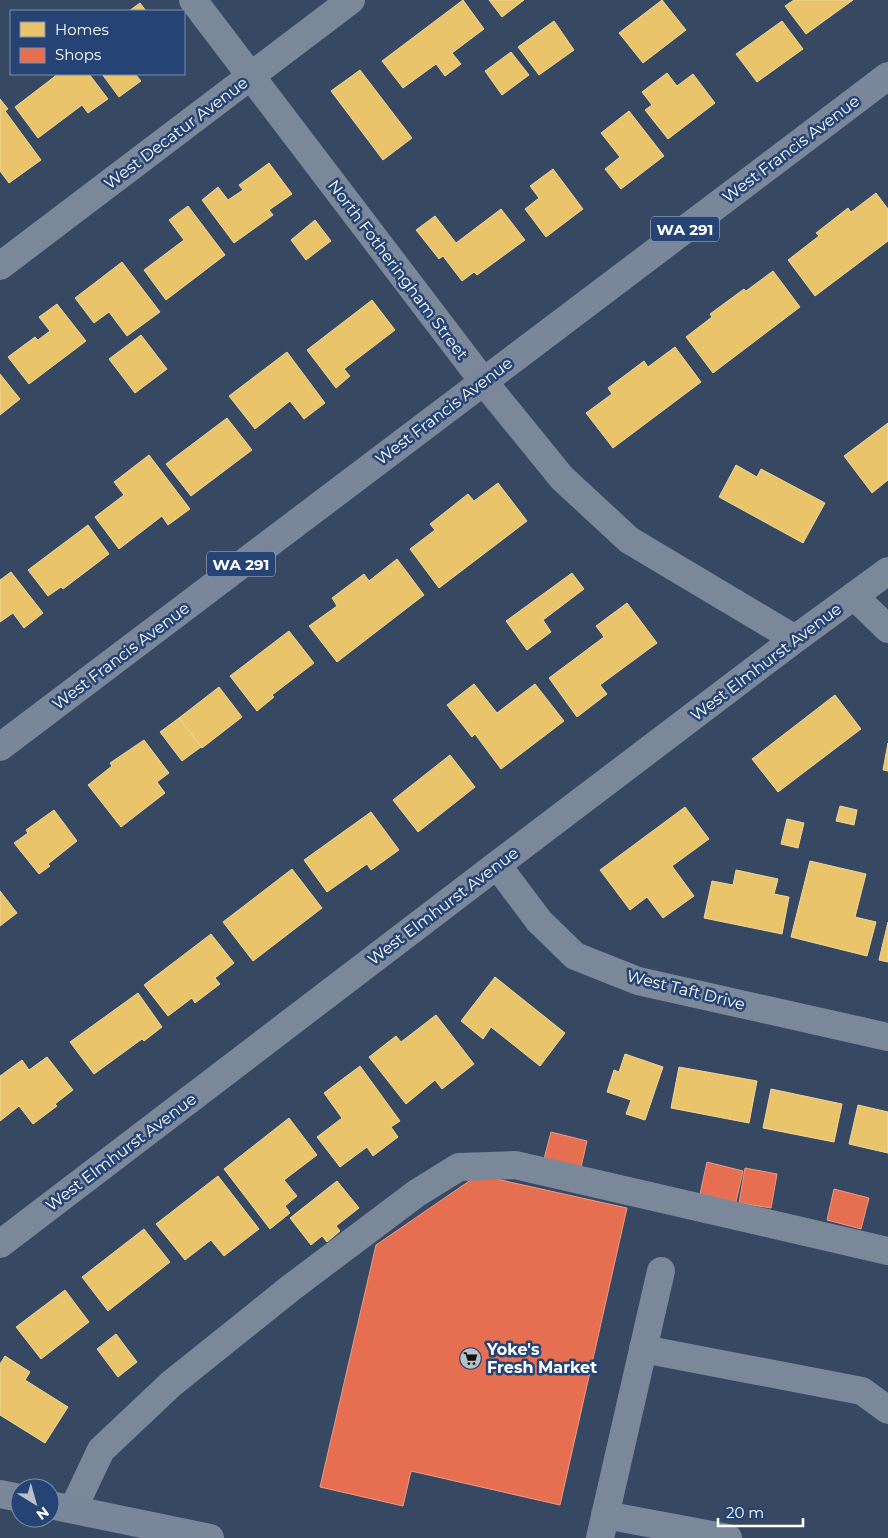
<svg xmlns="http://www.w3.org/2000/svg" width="888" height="1538" font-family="Montserrat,sans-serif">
	<rect width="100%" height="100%" fill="#374863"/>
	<g fill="#e9c46a" stroke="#f0d697">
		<polygon points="463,0 484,29 452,53 461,64 445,76 436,64 403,88 382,61"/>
		<polygon points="489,0 524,0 502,17"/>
		<polygon points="662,0 686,30 643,63 619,33"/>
		<polygon points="794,0 853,0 806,34 785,6"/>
		<polygon points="140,3 146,11 129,11"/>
		<polygon points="554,21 574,50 539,75 518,47"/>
		<polygon points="782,21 803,49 757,82 736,54"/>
		<polygon points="511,52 529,75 502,95 485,71"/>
		<polygon points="360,70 412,138 383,160 331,91"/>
		<polygon points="667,73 677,86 693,74 715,103 668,139 645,110 652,105 642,92"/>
		<polygon points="58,74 89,74 108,99 88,113 82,105 38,138 15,107"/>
		<polygon points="102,74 135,74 141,81 119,97"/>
		<polygon points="0,99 8,109 5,111 41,160 9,183 0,171"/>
		<polygon points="629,111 664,156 621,189 605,169 620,157 601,133"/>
		<polygon points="269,163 292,194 269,210 273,215 234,243 202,200 218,187 228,200 243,190 239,185"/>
		<polygon points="553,169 583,209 546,237 525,209 539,198 530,186"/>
		<polygon points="876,193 888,209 888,241 815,296 788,260 819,236 816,233 848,208 851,212"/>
		<polygon points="188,206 225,255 166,300 144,270 184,240 169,220"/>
		<polygon points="501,209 525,240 477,275 474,272 462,281 443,256 439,259 416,230 435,216 456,243"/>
		<polygon points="315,220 331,241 306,260 291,240"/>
		<polygon points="122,262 160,312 127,336 109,312 94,323 75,298"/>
		<polygon points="773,271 800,307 713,373 686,337 712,317 710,314 744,289 746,291"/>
		<polygon points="372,300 395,330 344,369 350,376 336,388 307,350"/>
		<polygon points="57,304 86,341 29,384 8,357 35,337 38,340 50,331 39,317"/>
		<polygon points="141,335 167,369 135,393 109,359"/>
		<polygon points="675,347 701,382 613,448 586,413 612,394 608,388 644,361 648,367"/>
		<polygon points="287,352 325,403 304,419 290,401 255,429 229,396"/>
		<polygon points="0,374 20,399 0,415"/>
		<polygon points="227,418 252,450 191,496 166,464"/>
		<polygon points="888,423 888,480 872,493 844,456"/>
		<polygon points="149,455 190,509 168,525 162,516 119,549 95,517 124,495 114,482"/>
		<polygon points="736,465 757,477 761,469 825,503 803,543 719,497"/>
		<polygon points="498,483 527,521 439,588 410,549 435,530 430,524 468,494 474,501"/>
		<polygon points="88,525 109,554 63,589 61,587 48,596 28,570"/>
		<polygon points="397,559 424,595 337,662 309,626 337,606 332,598 364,574 369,581"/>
		<polygon points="11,572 43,613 24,628 13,613 0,622 0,580"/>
		<polygon points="572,573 584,589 543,620 551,632 527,650 506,621"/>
		<polygon points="627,603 657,643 600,685 607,694 577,717 549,678 604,637 596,626"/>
		<polygon points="289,631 314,663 272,695 274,697 257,711 230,676"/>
		<polygon points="474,684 497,713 535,684 564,721 501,769 475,734 472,737 447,705"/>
		<polygon points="219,687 242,717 202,748 179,718"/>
		<polygon points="835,695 861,729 778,792 752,759"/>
		<polygon points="179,718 201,747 182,761 160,732"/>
		<polygon points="144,740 169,773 157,782 165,793 121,827 88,785 112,766 110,763"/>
		<polygon points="888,743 888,771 883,770"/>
		<polygon points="450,755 475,787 418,832 393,800"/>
		<polygon points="840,806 857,810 854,825 836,821"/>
		<polygon points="685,807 709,839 672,866 694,896 663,918 647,897 630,910 600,870"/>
		<polygon points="54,810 77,841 48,864 50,866 39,874 14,843 28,833 26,830"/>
		<polygon points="371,812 399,850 371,870 367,864 327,892 304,860"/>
		<polygon points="787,819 804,823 798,848 781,844"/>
		<polygon points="810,861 866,874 855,917 876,922 867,956 791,937"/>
		<polygon points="292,869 322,908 253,961 223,922"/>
		<polygon points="736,870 778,879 774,894 789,897 782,934 704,918 712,881 733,885"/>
		<polygon points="0,891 17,913 0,926"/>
		<polygon points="888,922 888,962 879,960"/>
		<polygon points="211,934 234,963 215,978 220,984 195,1003 192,998 168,1016 144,985"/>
		<polygon points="495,977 565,1033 540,1066 491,1027 483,1039 461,1021"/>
		<polygon points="138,993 162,1027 144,1041 142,1039 94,1074 70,1042"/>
		<polygon points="436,1015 474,1064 442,1089 435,1080 406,1104 369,1057 396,1036 401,1042"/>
		<polygon points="625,1054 663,1067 645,1120 626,1114 631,1100 607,1092 614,1070 619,1072"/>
		<polygon points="47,1057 73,1090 55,1104 57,1106 33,1124 19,1106 0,1121 0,1076 22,1060 29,1070"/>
		<polygon points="360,1066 400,1121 391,1127 398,1137 373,1156 367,1147 340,1167 317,1137 342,1118 324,1093"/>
		<polygon points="679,1067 757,1081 749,1123 671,1108"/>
		<polygon points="771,1089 842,1104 834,1142 763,1128"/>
		<polygon points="858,1105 888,1112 888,1153 849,1144"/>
		<polygon points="289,1118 317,1155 284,1180 297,1196 285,1206 290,1213 270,1229 224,1169"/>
		<polygon points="218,1176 259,1229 224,1256 211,1240 185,1260 156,1224"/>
		<polygon points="337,1181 359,1208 336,1226 340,1231 327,1242 322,1236 311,1245 290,1218"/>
		<polygon points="144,1229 170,1262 108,1311 82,1277"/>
		<polygon points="65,1290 89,1322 41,1359 16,1327"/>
		<polygon points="116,1334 137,1362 118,1377 97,1349"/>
		<polygon points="5,1356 30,1372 25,1380 68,1407 45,1443 0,1415 0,1364"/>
	</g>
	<g fill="#e76f51" stroke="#ee9a85">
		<polygon points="551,1132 587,1141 581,1167 544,1159"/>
		<polygon points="707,1162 743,1171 736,1202 700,1194"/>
		<polygon points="745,1168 777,1174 771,1208 739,1203"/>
		<polygon points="478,1175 627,1208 560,1505 411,1471 403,1506 320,1487 376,1245"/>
		<polygon points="834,1189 869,1198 861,1229 827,1220"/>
	</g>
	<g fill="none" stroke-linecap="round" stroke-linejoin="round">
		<g stroke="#7b889a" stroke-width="28">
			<polyline points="193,0 483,381 562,478 629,540 795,639"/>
			<polyline points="0,266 351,0"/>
			<polyline points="854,596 888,629"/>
			<polyline points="497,865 539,921 575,956 638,981 888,1037"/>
			<polyline points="0,1244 497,865 795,639 888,571"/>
			<polyline points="643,1349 862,1391 888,1410"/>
			<polyline points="73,1509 101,1450 171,1384 292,1287 417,1193 459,1167 515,1165 888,1251"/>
			<polyline points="605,1515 728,1538"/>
			<polyline points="600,1538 661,1271"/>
		</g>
		<g stroke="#7a8699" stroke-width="28">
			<polyline points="0,747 888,76"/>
			<polyline points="0,1494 20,1498"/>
			<polyline points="50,1505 210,1538"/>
		</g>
	</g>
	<defs>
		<symbol id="supermarket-disc" viewBox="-11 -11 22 22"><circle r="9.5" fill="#b9bfc8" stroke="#254475"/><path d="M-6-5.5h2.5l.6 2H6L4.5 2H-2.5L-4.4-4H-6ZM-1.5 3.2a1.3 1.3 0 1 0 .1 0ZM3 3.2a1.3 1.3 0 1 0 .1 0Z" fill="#111"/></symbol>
	</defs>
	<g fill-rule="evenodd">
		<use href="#supermarket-disc" x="458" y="1346" width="25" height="25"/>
	</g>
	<g text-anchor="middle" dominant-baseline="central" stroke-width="5" stroke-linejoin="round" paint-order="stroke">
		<g fill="#254475" stroke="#bec7d6" stroke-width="1">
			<rect x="651" y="216.5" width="68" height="25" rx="4"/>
			<rect x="207" y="551.5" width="68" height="25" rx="4"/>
		</g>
		<g font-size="15" font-weight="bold" fill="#fff">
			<text x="685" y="229">WA 291</text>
			<text x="241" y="564">WA 291</text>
		</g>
		<g font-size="16" fill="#fff" stroke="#254475">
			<text transform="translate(176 133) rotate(-37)">West Decatur Avenue</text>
			<text transform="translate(791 149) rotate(-37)">West Francis Avenue</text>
			<text transform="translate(398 270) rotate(53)">North Fotheringham Street</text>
			<text transform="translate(444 411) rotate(-37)">West Francis Avenue</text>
			<text transform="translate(121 656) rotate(-37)">West Francis Avenue</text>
			<text transform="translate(766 662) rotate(-37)">West Elmhurst Avenue</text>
			<text transform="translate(443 906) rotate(-37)">West Elmhurst Avenue</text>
			<text transform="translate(686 990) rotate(14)">West Taft Drive</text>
			<text transform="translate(121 1152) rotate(-37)">West Elmhurst Avenue</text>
		</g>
		<g font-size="16" font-weight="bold" fill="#fff" stroke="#254475" text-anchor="start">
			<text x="487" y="1349">Yoke's<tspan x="487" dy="18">Fresh Market</tspan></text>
		</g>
	</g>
	<rect x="10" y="10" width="175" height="65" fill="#254475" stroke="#7c8fac"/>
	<rect x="20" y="22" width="25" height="15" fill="#e9c46a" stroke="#7c8fac"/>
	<text x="55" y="35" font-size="15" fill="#ffffff">Homes</text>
	<rect x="20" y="48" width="25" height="15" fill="#e76f51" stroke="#7c8fac"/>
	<text x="55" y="60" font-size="15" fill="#ffffff">Shops</text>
	<g transform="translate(35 1503) rotate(143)"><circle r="24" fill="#254475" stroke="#7c8fac"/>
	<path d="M0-4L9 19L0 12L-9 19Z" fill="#b9bfc8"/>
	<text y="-8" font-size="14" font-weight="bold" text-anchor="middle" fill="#ffffff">N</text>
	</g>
	<path d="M718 1518v8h85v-8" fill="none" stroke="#ffffff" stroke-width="2.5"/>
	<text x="726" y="1518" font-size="15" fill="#ffffff" stroke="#254475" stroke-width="4" paint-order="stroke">20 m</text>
</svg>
